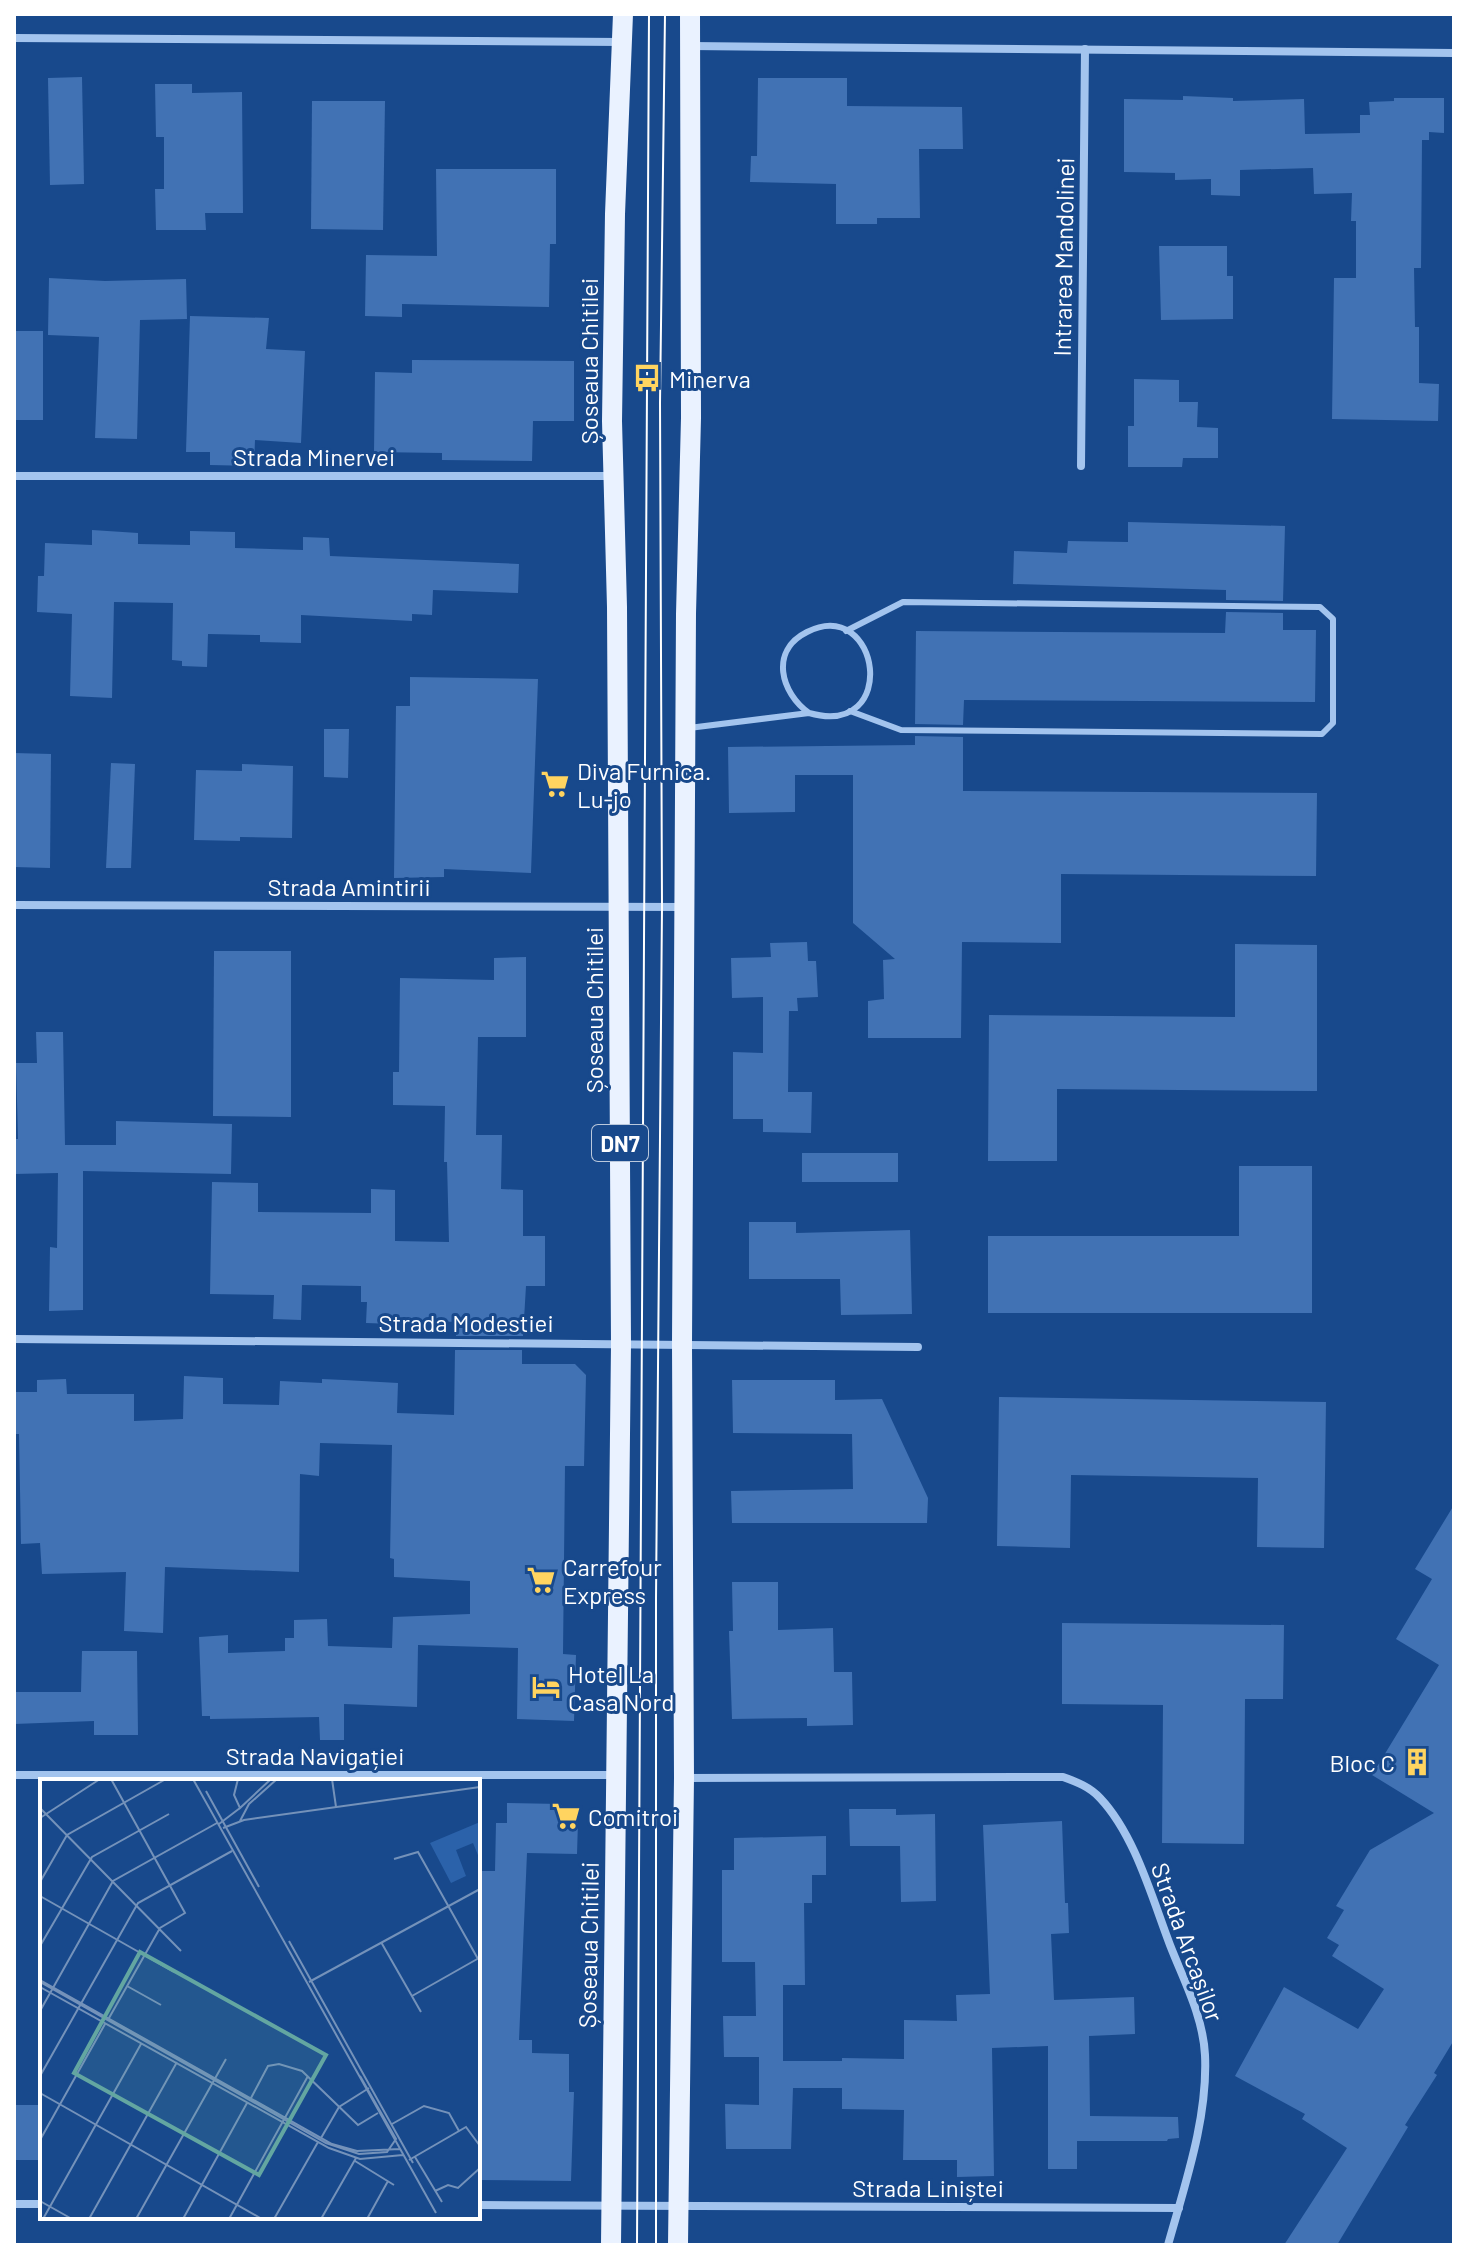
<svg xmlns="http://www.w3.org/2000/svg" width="1468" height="2259" font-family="Barlow,sans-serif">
	<rect width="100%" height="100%" fill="#18498c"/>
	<g fill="#4172b4">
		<polygon points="82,77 84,184 50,185 48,78"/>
		<polygon points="758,78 847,78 847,106 962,107 963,149 919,149 920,218 877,218 877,224 836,224 836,184 750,182 751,156 757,156"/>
		<polygon points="155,84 192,84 192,93 242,92 243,213 205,213 206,230 156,230 155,189 164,189 164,137 156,137"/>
		<polygon points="1183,96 1233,98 1233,101 1304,99 1305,134 1360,133 1360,115 1370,115 1369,102 1394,101 1394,98 1444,98 1444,133 1429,132 1429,140 1422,140 1421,268 1414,268 1415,327 1419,327 1419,383 1439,384 1438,421 1332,419 1334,278 1356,278 1356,221 1351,221 1352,193 1314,194 1313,168 1240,170 1240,196 1211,195 1211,179 1175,180 1175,173 1124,172 1124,99 1183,100"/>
		<polygon points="312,101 385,101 383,230 311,229"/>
		<polygon points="436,169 556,169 556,244 550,244 549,307 402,304 402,317 365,316 366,255 437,256"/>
		<polygon points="1159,246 1227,246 1227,276 1233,276 1233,319 1161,320"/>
		<polygon points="49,278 105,281 186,279 187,319 140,320 137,439 95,438 99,337 48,335"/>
		<polygon points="190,316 269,318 266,349 305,351 301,443 255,440 254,466 210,465 210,452 186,452"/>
		<rect x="14" y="331" width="29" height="89"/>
		<polygon points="412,360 574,361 574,421 533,421 532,461 442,460 442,453 374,452 375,372 412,373"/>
		<polygon points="1134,379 1179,380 1179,402 1198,402 1197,427 1218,428 1218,458 1183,458 1182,467 1128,467 1128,426 1134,426"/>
		<polygon points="1128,522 1285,526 1283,601 1226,600 1226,590 1013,584 1014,551 1067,553 1068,541 1128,542"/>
		<polygon points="92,530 138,533 138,544 190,545 190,531 235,532 235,548 303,550 303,537 329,538 330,556 519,564 518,593 433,590 432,615 412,614 412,621 301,615 301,643 260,642 260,635 208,634 207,667 182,666 182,661 172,660 173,603 114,602 112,698 70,696 72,614 37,612 38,576 44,576 45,543 92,545"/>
		<polygon points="1226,612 1283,613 1283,630 1316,630 1315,702 964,700 963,725 915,724 916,631 1225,633"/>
		<polygon points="410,677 538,679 531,873 444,869 444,877 394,878 396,706 410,706"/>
		<polygon points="324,729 349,729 348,778 324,777"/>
		<polygon points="915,736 963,737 963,791 1317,793 1316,876 1061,874 1061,943 962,942 961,1038 868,1038 868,1001 884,999 883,960 895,959 853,923 853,775 795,775 795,812 729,813 728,747 915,745"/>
		<polygon points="14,753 51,754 50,868 14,867"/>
		<polygon points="111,763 135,764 131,868 106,868"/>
		<polygon points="242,764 293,766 292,838 240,837 240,841 194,840 196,770 242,771"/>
		<polygon points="807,942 808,961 816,961 818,997 797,998 798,1011 789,1011 788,1092 812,1092 811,1133 763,1132 763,1119 733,1119 733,1052 763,1053 763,997 732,998 731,958 771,957 770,943"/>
		<polygon points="1235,944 1317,945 1317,1091 1057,1089 1057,1161 988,1161 989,1015 1235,1017"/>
		<polygon points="214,951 291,951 291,1117 213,1116"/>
		<polygon points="526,957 526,1037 478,1037 476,1135 502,1135 501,1189 523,1190 523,1236 545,1236 545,1286 526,1286 523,1336 456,1336 456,1322 394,1319 394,1324 366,1323 367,1302 361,1302 361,1286 302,1285 301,1320 273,1319 274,1295 210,1294 212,1182 258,1183 258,1212 371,1213 371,1189 395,1190 395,1241 449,1242 447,1162 444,1162 445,1106 393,1105 393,1072 399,1072 400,978 494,980 494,958"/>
		<polygon points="36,1032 63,1032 65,1145 116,1145 116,1121 232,1124 231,1174 83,1171 83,1310 49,1311 50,1247 57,1248 58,1173 14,1174 14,1139 18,1139 16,1063 37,1063"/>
		<rect x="802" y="1153" width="96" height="29"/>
		<polygon points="1239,1166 1312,1166 1312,1313 988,1313 988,1236 1239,1236"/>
		<polygon points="749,1222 796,1222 796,1233 910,1230 912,1314 841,1315 840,1279 749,1279"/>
		<polygon points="455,1350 522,1350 522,1364 575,1364 586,1375 584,1466 565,1466 563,1654 576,1655 574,1721 517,1719 518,1648 418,1645 417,1707 344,1704 344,1740 320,1740 319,1717 210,1719 210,1716 202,1716 199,1637 228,1635 228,1653 285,1651 285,1638 294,1638 294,1620 327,1619 328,1646 392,1648 393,1617 470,1614 470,1581 394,1577 394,1559 390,1558 392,1445 320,1443 319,1476 300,1474 299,1572 165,1567 163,1633 124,1631 126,1572 42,1574 40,1543 21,1544 19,1434 14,1434 14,1392 37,1392 37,1380 66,1379 67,1394 134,1394 134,1421 183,1419 184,1376 223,1378 223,1404 279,1405 280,1381 322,1383 322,1379 344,1380 398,1383 397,1413 454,1415"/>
		<polygon points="732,1380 835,1380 835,1400 882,1399 928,1498 927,1523 732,1523 731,1491 853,1489 852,1434 733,1433"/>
		<polygon points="999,1397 1326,1402 1324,1548 1257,1547 1258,1478 1071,1475 1070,1548 997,1546"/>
		<polygon points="1454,1505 1454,2040 1434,2073 1437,2075 1405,2125 1408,2127 1337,2245 1284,2245 1347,2148 1302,2119 1305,2114 1235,2076 1284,1987 1358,2029 1384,1989 1332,1956 1339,1945 1327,1938 1344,1910 1336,1906 1370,1850 1434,1813 1372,1775 1439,1665 1396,1639 1432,1579 1415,1569"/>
		<polygon points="732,1582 778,1582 778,1630 833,1628 834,1672 852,1672 853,1725 807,1726 807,1718 732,1719 729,1631 733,1631"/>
		<polygon points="1062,1623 1284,1625 1283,1699 1245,1699 1244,1844 1162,1843 1163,1705 1062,1704"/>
		<polygon points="82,1651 137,1651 138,1735 94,1735 94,1721 14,1724 14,1692 81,1692"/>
		<polygon points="507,1803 560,1804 578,1822 577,1854 527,1853 519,2040 532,2040 532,2053 569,2054 569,2092 574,2092 571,2181 478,2180 478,1871 495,1871 496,1823 507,1823"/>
		<polygon points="849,1809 896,1809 896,1815 935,1814 936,1901 901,1902 900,1846 850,1846"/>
		<polygon points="1062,1821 1065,1903 1068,1903 1069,1933 1051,1934 1054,2000 1134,1997 1135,2034 1089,2036 1090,2116 1178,2117 1179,2138 1168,2139 1167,2141 1077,2141 1077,2169 1048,2169 1048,2046 992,2048 994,2176 957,2177 957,2160 903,2160 904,2110 842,2109 842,2088 793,2088 791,2149 726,2149 725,2104 759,2105 759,2057 724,2057 723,2016 756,2016 755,1962 722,1962 722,1870 734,1870 734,1838 826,1836 826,1875 812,1875 812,1903 804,1903 805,1985 783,1985 783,2061 842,2061 842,2058 904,2059 904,2020 957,2021 956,1995 990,1994 983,1825"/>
		<rect x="14" y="2105" width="28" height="55"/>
	</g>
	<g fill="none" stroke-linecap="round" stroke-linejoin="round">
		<g stroke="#a3c4ee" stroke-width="6">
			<polyline points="846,631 903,602 1320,607 1333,619 1333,723 1322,734 901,730 850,711"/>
			<path d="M689,728L809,713C901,739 880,595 807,632C769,651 781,693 809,713"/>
		</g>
		<g stroke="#a3c4ee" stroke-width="8">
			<polyline points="14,38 622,42"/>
			<polyline points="691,46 1454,53"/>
			<polyline points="1081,466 1085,49"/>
			<polyline points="14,476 613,476"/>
			<polyline points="14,905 685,907"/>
			<polyline points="14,1339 918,1347"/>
			<polyline points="14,1775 617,1775"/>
			<path d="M685,1778L1063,1777C1077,1782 1090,1787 1100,1798C1135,1835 1152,1898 1170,1945C1184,1981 1203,2016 1205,2055C1208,2118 1185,2184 1168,2245"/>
			<polyline points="14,2204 42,2204"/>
			<polyline points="478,2205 1179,2208"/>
		</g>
		<g stroke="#eaf2ff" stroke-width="20">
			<polyline points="611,2245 621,1344 617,607 612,421 615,214 623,14"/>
			<polyline points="678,2245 684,1778 682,1344 686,614 691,418 690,14"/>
		</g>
		<g stroke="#fff" stroke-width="2">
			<polyline points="637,2245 649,14"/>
			<polyline points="656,2245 656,1598 662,907 660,403 665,14"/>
		</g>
	</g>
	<defs>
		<symbol id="bus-bare" viewBox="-9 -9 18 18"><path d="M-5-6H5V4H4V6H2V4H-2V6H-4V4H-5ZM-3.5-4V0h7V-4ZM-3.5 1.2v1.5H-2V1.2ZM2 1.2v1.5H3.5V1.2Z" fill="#ffd460" stroke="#18498c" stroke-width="2.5" paint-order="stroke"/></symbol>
		<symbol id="supermarket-bare" viewBox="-9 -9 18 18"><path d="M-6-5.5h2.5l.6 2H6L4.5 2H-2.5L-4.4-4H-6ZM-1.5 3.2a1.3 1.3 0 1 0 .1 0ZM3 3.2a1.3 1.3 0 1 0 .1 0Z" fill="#ffd460" stroke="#18498c" stroke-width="2.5" paint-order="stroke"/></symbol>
		<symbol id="hotel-bare" viewBox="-9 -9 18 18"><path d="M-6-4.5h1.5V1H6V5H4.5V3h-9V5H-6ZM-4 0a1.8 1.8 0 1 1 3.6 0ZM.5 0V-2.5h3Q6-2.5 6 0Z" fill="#ffd460" stroke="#18498c" stroke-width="2.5" paint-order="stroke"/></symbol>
		<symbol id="building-bare" viewBox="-9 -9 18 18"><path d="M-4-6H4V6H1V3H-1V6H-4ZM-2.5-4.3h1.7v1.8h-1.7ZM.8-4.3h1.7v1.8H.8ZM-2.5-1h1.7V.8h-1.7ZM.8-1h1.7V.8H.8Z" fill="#ffd460" stroke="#18498c" stroke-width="2.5" paint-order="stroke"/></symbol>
	</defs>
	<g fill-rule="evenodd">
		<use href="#bus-bare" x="627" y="358" width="40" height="40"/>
		<use href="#supermarket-bare" x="535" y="764" width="40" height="40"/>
		<use href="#supermarket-bare" x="521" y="1560" width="40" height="40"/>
		<use href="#hotel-bare" x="526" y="1667" width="40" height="40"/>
		<use href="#building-bare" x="1397" y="1742" width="40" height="40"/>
		<use href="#supermarket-bare" x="546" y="1796" width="40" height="40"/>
	</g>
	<g text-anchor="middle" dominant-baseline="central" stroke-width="6" stroke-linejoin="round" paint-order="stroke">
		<rect fill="#18498c" stroke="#bac8dc" stroke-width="2" x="592" y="1125" width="56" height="36" rx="6"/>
		<g font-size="22" font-weight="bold" fill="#fff">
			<text x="620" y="1143">DN7</text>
		</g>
		<g font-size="24" fill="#fff" stroke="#18498c">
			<text transform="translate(1063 257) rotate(-89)">Intrarea Mandolinei</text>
			<text transform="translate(588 361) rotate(-90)">Șoseaua Chitilei</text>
			<text x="314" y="456">Strada Minervei</text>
			<text x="349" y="886">Strada Amintirii</text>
			<text transform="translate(593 1010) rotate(-90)">Șoseaua Chitilei</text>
			<text x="466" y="1322">Strada Modestiei</text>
			<text x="315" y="1755">Strada Navigației</text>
			<text transform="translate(1188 1942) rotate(70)">Strada Arcașilor</text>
			<text transform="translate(588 1945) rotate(-89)">Șoseaua Chitilei</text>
			<text x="928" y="2187">Strada Liniștei</text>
		</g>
		<g font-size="24" fill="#fff" stroke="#18498c" text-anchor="start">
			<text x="669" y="378">Minerva</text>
			<text x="577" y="770">Diva Furnica.<tspan x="577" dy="28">Lu-jo</tspan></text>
			<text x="563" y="1566">Carrefour<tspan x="563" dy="28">Express</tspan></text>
			<text x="568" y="1673">Hotel La<tspan x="568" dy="28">Casa Nord</tspan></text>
			<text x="1395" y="1762" text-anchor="end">Bloc C</text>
			<text x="588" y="1816">Comitroi</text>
		</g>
	</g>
	<g transform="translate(40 1779)">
		<rect width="440" height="440" fill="#18498c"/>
		<path d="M440,43V81L433,64L416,71L426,97L411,104L390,64Z" fill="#2b62aa"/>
		<path fill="none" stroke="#7492ba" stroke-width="2" d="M153,0L396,434M198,0L194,16L200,29L231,0M292,0L296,28M166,12L219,108M0,29L141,172M0,39L60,0M200,42L209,25L237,0M179,45L200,29M183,49L204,41L440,8M354,80L378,73L438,180M0,103L27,56L126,0M0,117L134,193M249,162L373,384M341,163L381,233M0,167L52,78L129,35M0,201L292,365L317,372L360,370M0,203L286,364L319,375L347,373L356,360L320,297M269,203L440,110M87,207L121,226M0,208L289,369L320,380L363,376M372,217L439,179M0,232L73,102L177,44M69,239L120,149L145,134L71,0M0,297L98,124L192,72M0,314L222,440M211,319L228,287L239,285L262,292L318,346L338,334M352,345L384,327L409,334L419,352M281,359L299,328L329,309M0,361L65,245M375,378L402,423M369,381L426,348L440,367M315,382L354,406M395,412L408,406L418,409L440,389M0,422L32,440M3,440L101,265M49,440L137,283M96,440L186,280M143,440L207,324M189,440L268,297M234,440L278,363M281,440L316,379M327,440L348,402"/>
		<path fill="#63a6a1" fill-opacity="0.15" stroke="#63a6a1" stroke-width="4" d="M100,173L286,276L219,396L34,294Z"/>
		<rect width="440" height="440" fill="none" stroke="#fff" stroke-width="4"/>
	</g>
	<rect width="1468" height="2259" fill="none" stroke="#ffffff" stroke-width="32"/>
</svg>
